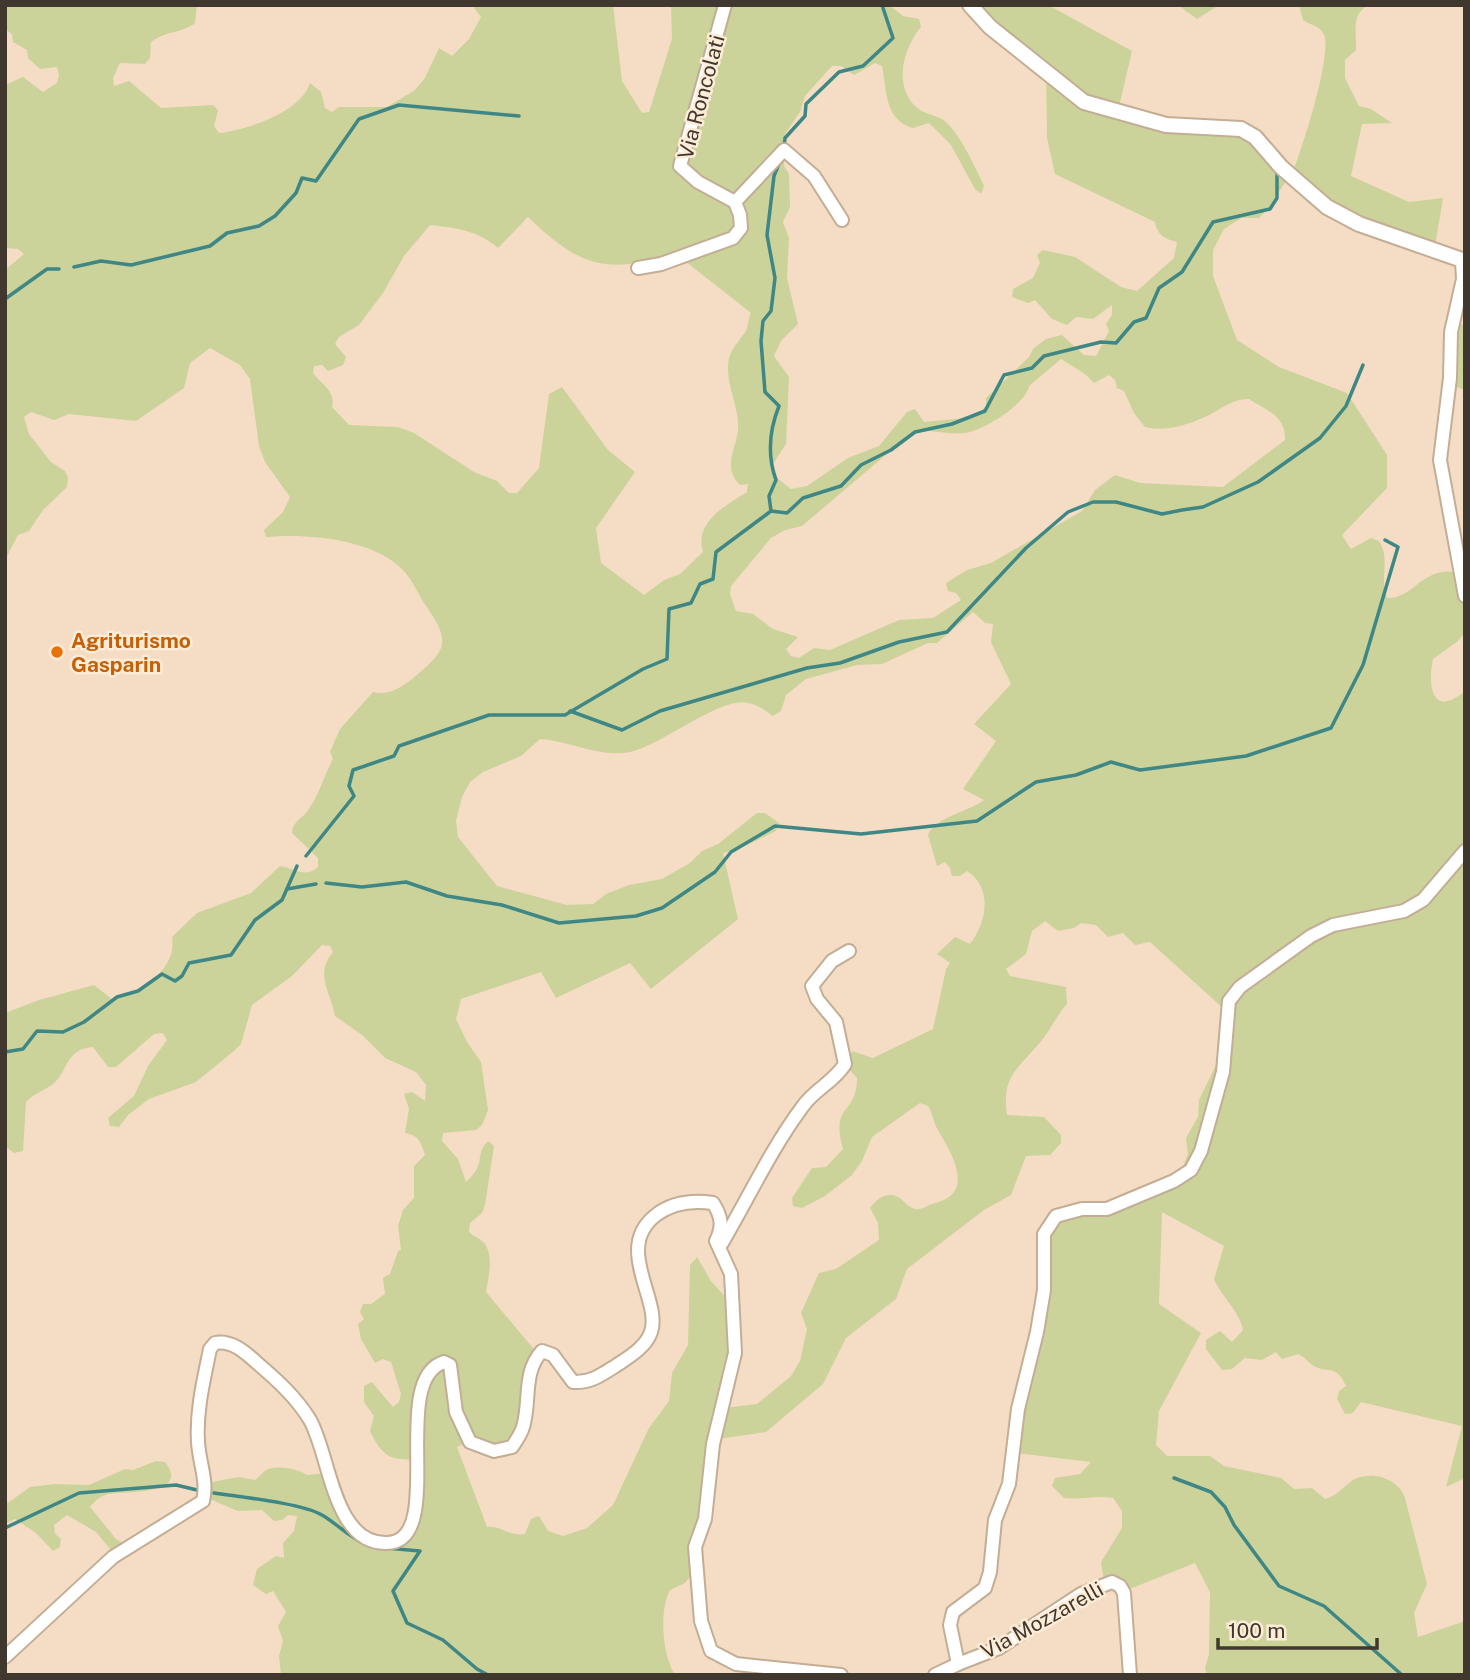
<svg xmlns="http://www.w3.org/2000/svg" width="1470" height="1680" font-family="'Public Sans',sans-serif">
	<rect width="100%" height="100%" fill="#f4ddc4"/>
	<g fill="#cbd39a" fill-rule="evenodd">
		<path d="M5,5H197L195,23C181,34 167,30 151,42L150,58L145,64L120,63L113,78L114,86L129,81L161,108L213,105L218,110L214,126L219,133C247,130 301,112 310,83L321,92L325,108L332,112L339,107H387L415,90L425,78L439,48L452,56L469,39L481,17L472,5H613L622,81L642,113L649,112L672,39L671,5H889L903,16L919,19L921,27C902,49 892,90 920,110C930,116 940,115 949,125C964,142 974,165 984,186L981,194L975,189L951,145L929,123L913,128C884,120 887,90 882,66L875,63L854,75L841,66H832L805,96L800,112L785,134L784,166L789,174L790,207L783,222L789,238L787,278L798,324L781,341L774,356L789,377L786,444L773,464L778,479L791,489L807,486L848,458L879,446L907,412L915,409L924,422L975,417L986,406V398L1029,357L1033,349L1046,339L1062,335L1084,355L1096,356L1109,331L1106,324L1112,315V305L1093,319L1076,317L1067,325L1052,319L1035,300L1028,303L1012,297L1013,289L1033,278L1040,263L1037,255L1043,250L1075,257L1121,287L1137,291L1174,258L1177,242C1165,239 1157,235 1155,222L1055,174L1047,138L1046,69L972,5H1048L1132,51L1118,111L1169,126L1241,128L1292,174C1302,149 1332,57 1324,35C1320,25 1311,26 1303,20L1299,5H1369C1350,14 1357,33 1356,50L1345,60V78L1359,106L1371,109L1392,123L1362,124L1351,176L1409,202L1443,198L1435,246L1335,210L1292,174C1278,189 1274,205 1259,218H1241L1224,229L1213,250V276L1237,340L1279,367L1347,393L1387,455V488L1342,535L1351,549L1371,538L1379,541C1391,559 1379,580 1387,598C1413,599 1422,567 1455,572L1465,583V632L1458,641L1433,659C1427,687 1433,718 1465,691V1478L1446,1487L1462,1426L1361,1402L1353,1413L1345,1414L1337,1399L1339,1391L1346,1386C1335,1362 1328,1375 1312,1365C1307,1361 1305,1357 1298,1354L1282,1359L1276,1352L1262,1360L1245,1358L1232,1369L1222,1370L1206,1349V1340L1220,1331L1232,1342L1243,1330C1240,1312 1221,1296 1214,1279L1224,1246L1162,1212L1159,1304L1201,1333L1159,1411L1156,1445L1167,1456H1210L1224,1466L1281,1478L1294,1489L1312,1488L1325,1499C1337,1496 1343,1487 1353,1480C1372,1470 1399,1479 1405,1498L1427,1584L1414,1613L1418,1637L1465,1621V1675H1208L1205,1669L1209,1654L1210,1592L1195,1563L1127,1590L1104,1581L1101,1562L1122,1528V1511L1113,1498C1095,1495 1081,1500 1064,1498L1052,1486L1055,1478L1080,1474L1091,1462L1008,1452L1036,1327L1045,1225L1113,1205L1140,1188L1183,1177L1182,1169L1188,1154L1186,1138L1198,1117L1199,1100L1219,1059L1225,1010L1150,942L1135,945L1123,933L1108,937L1096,925L1081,923L1074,928L1058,931L1045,921L1032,931L1026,954L1006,969L1010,976L1066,987L1067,1004C1057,1015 1051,1029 1042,1040C1019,1069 1001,1074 1007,1115L1044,1117L1061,1135V1143L1050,1155L1026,1156L1011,1195L984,1210L907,1269L896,1299L846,1338L823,1384L766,1432L712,1440L693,1573L685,1583L670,1590C659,1611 662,1654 675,1675H281L279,1656L283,1641L278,1626L286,1612L273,1591L266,1594L253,1585L257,1569L276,1556L284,1558L283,1543L294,1531L297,1516L288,1515L282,1520L274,1521L262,1510L238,1511L205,1497L207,1483L238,1477L255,1480C259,1477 264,1471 268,1469C278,1465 299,1469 307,1475L328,1473L340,1508L377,1541L410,1534L417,1459C390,1461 382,1456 370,1431L374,1416L364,1402V1386L372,1382L393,1407L399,1402L401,1394L391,1362L383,1359L375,1363L361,1339L358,1324L364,1319L360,1312L363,1304H371L385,1294L383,1278L390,1274L398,1251L401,1250L398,1226L403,1210L414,1198V1166L425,1155C421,1143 419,1135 405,1133L409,1109L404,1094L412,1092L425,1101L426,1085L416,1072L385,1058L362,1035L335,1016C331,992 314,975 333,952L330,946L322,945L292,976L252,1005L241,1044L235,1050L196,1082L149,1099L128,1115L119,1127L110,1126L108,1118L134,1096L148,1066L167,1040L163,1033L154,1034L116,1067H108L93,1047C68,1049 68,1066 58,1079C50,1089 35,1092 26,1102L23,1151L14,1153L5,1146V1013L39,1000L94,985L113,1000C139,992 178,970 172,937L197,913L251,893L280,866C295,868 305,879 318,867V858L292,833C293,823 298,821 304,815C318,800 323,777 333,759L330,752L340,729L373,692C388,696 400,688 412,679C445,651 453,644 426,606C418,594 413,581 403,570C374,539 307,533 266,537L264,530L283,512L290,497L265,462L259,446L250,379L240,365L210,348L190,363L184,388L136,421L69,414L54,420L31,412L24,417L29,434L51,462L65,471L68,478L67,487L43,510L29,531L18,535L5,560V270L24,254L18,249L5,248V85L23,77L43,92L57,83L59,75L57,67L40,69L28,58L27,50L13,42L12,34L5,29ZM528,217C581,268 605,274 676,254L751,313C748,319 749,322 747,328C746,333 734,345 730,355C722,380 740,405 738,430C736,449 722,468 740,485L748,484L747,492C727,505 694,521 703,552L680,574L664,580L644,595L601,563L596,528L635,472L608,450L562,387L549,394L539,468L517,493H509L497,481L474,472L414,433L398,427L349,425L332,407C336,391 322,385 313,373L314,366L322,365L328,371L343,365L346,357L335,344L339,337L359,325L383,293L404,256L430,225C455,228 478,230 498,248ZM1061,359C1074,368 1084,371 1094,383L1109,375L1115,380L1117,388L1124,391L1134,413L1145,427C1166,433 1194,423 1213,413C1225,406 1234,399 1249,399C1265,410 1286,415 1285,440L1223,487L1140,483L1115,475L1095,490L1082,511L991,563L967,570L946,583L948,591L956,593L961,600L933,618L899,620L830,650L814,648L799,658L791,656L786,649L798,637L773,629L753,614L736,611L730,594L731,586L771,538L785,530L802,526L914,431C930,429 948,435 964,433C982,432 1027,403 1029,386ZM973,612L985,623L993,624L991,642L1011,684L974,724L996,741L963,789L984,800C968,812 935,817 928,835L937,866L945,862L950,868L952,876H960L967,871C993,888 987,922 970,944L955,937L937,954L950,963L946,969L933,1029L873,1058L852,1051L846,1066L857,1078C857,1116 830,1102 843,1149L826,1167L812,1168L792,1198L793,1206L802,1208L825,1196L852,1175L862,1161L872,1137L920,1103L928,1106C933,1114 933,1122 938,1130C952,1154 976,1193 935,1203C930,1204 925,1208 920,1209C907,1211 904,1196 892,1195C882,1194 876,1200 870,1208L878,1223L879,1240L836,1269L819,1273L801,1313L807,1329L800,1361L791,1376L757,1404L724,1408L735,1338L726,1315L728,1300L711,1281L697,1257L690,1265L688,1345L672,1373L669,1401L649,1428L613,1505L587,1528L563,1536L548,1531L539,1516L531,1519L525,1534C510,1537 500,1525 487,1527L457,1447L474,1439L503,1451L522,1424L537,1353L486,1292C488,1278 495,1254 483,1242C479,1238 473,1236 469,1232L470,1223L482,1213L485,1205L494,1146L488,1141C473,1157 488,1162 466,1182L458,1159L442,1141L443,1133L476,1130L482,1125L488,1110L481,1062L467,1042L456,1019L461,999L541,972L556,998L630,963L651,989L738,919L723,853L739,849L776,831L779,823L765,813H757L718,844L702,851L690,863L662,879L629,885L606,894L593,904L567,905L497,886L458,837L456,821L462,797L470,782L483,772L521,756L540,739C571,741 599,758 630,752C663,745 720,696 749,703C758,705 766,711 773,716L781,711L786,695L806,679L857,665L882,664L928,643H937Z"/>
		<polygon points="1178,5 1219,5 1197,19"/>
		<polygon points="1455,322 1465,326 1465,390 1451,385"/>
		<path d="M156,1461L165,1462C192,1496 122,1491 108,1494C100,1496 95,1501 90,1507L116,1539L128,1546L115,1555L96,1532L67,1515L54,1525L55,1534L61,1539L60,1547L53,1551L36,1533L15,1519L5,1524V1505L30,1487L55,1484L89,1485L125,1469L133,1470Z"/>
	</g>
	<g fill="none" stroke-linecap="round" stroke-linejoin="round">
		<g stroke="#3f8785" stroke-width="3.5">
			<polyline points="784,147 785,138 805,116 806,104 839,72 863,66 893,38 882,5"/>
			<polyline points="74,267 101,261 131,265 210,246 227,233 259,226 275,216 296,193 302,178 316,181 359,119 399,105 519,116"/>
			<polyline points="5,299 47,269 59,269"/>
			<path d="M771,511L769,496L776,480C767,455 769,431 779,406L765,392L761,341L763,321L771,311L775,278L767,235L774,176L780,161"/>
			<polyline points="570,711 622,730 660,711 807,668 840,663 899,642 947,632 1026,548 1068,512 1093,502 1116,502 1162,514 1182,510 1203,507 1258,482 1320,438 1346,406 1363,365"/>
			<polyline points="306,856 354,796 349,786 353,770 394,756 399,746 489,715 565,715 643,669 667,659 669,609 691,603 700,584 713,579 716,552 771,511 787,513 803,498 841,486 861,465 891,450 915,432 952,424 985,411 1004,375 1032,368 1044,356 1101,342 1116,343 1134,322 1146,318 1159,288 1182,272 1213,222 1270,209 1277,198 1277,170"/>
			<polyline points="326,883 362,887 406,882 447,896 502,905 559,923 636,916 662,908 715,872 731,852 775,826 861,834 977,821 1036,782 1076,775 1111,762 1140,770 1246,756 1331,728 1363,665 1398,547 1385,540"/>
			<polyline points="287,889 316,884"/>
			<polyline points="5,1052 23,1049 37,1031 63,1032 84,1022 117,997 138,991 162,974 175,981 182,976 189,963 231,955 255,920 282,900 297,866"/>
			<polyline points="1174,1478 1211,1492 1225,1507 1234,1525 1279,1586 1324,1606 1402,1675"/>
			<path d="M214,1493C240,1497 301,1503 322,1515C339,1525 349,1538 368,1545"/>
			<polyline points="5,1528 79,1493 176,1485 197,1490"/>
			<polyline points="386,1548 420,1551 393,1591 407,1623 443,1640 477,1669 488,1675"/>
		</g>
		<defs>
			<g id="minor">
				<polyline points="725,5 680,166 698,182 735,202"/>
				<polyline points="1462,261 1463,279 1451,332 1450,378 1440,460 1465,596"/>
				<polyline points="638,268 661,264 733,238 741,228 740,215 735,202 784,150 814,176 842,220"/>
				<path d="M722,1243C749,1197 771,1149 803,1106C815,1089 834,1082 845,1064L836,1022L817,999L812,986L832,961L849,951"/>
				<path d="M5,1657L113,1557L203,1501C208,1481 199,1462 198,1442C196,1410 204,1379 210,1349L215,1343C231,1340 244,1351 256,1362C276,1379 296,1397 310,1420C330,1455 333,1544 386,1543C449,1543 387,1380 444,1362L450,1365L456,1412L470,1442L494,1451L512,1447C516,1441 521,1434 523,1427C531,1401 522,1373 542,1351L553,1355L573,1382C591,1383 601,1375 617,1365C629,1357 646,1347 651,1332C662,1300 613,1248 656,1215C673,1202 692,1200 713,1203C722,1217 723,1226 716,1241L731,1274L735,1353L713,1444L705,1519L695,1547L701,1621L711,1651L736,1664L841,1675"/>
				<polyline points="958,1664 999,1648 1081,1594 1112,1582 1120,1586 1124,1593 1130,1675"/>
				<polyline points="935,1675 958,1664 950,1625 953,1612 985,1588 990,1572 995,1520 1009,1484 1018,1409 1037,1332 1044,1290 1044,1234 1056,1216 1082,1209 1107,1209 1174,1181 1191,1170 1201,1151 1223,1072 1229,1001 1240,987 1311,936 1333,925 1404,911 1423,900 1465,851"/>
			</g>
			<polyline id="tertiary" points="970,5 990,27 1084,102 1166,125 1241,129 1255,137 1281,167 1327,207 1359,224 1465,261"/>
		</defs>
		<use href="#minor" stroke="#c3ad95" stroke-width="16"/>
		<use href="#tertiary" stroke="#c3ad95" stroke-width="18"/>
		<use href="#minor" stroke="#fff" stroke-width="12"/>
		<use href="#tertiary" stroke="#fff" stroke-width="14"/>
	</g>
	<circle fill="#e8710a" stroke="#feecd7" stroke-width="2.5" cx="57" cy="652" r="7"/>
	<g text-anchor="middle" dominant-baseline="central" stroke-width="5" stroke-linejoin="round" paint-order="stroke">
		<g font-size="21" fill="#40382e" stroke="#feecd7">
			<text transform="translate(701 97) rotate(-75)">Via Roncolati</text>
			<text transform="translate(1042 1620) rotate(-29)">Via Mozzarelli</text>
		</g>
		<g font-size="21" font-weight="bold" fill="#c56008" stroke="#feecd7" text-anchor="start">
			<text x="71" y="640">Agriturismo<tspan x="71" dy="24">Gasparin</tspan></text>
		</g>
	</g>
	<rect width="1470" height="1680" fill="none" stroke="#40382e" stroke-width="14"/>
	<path d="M1218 1638v10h159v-10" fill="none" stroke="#40382e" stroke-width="3.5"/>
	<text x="1228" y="1638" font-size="21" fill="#40382e" stroke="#feecd7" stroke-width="5" paint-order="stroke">100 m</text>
</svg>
